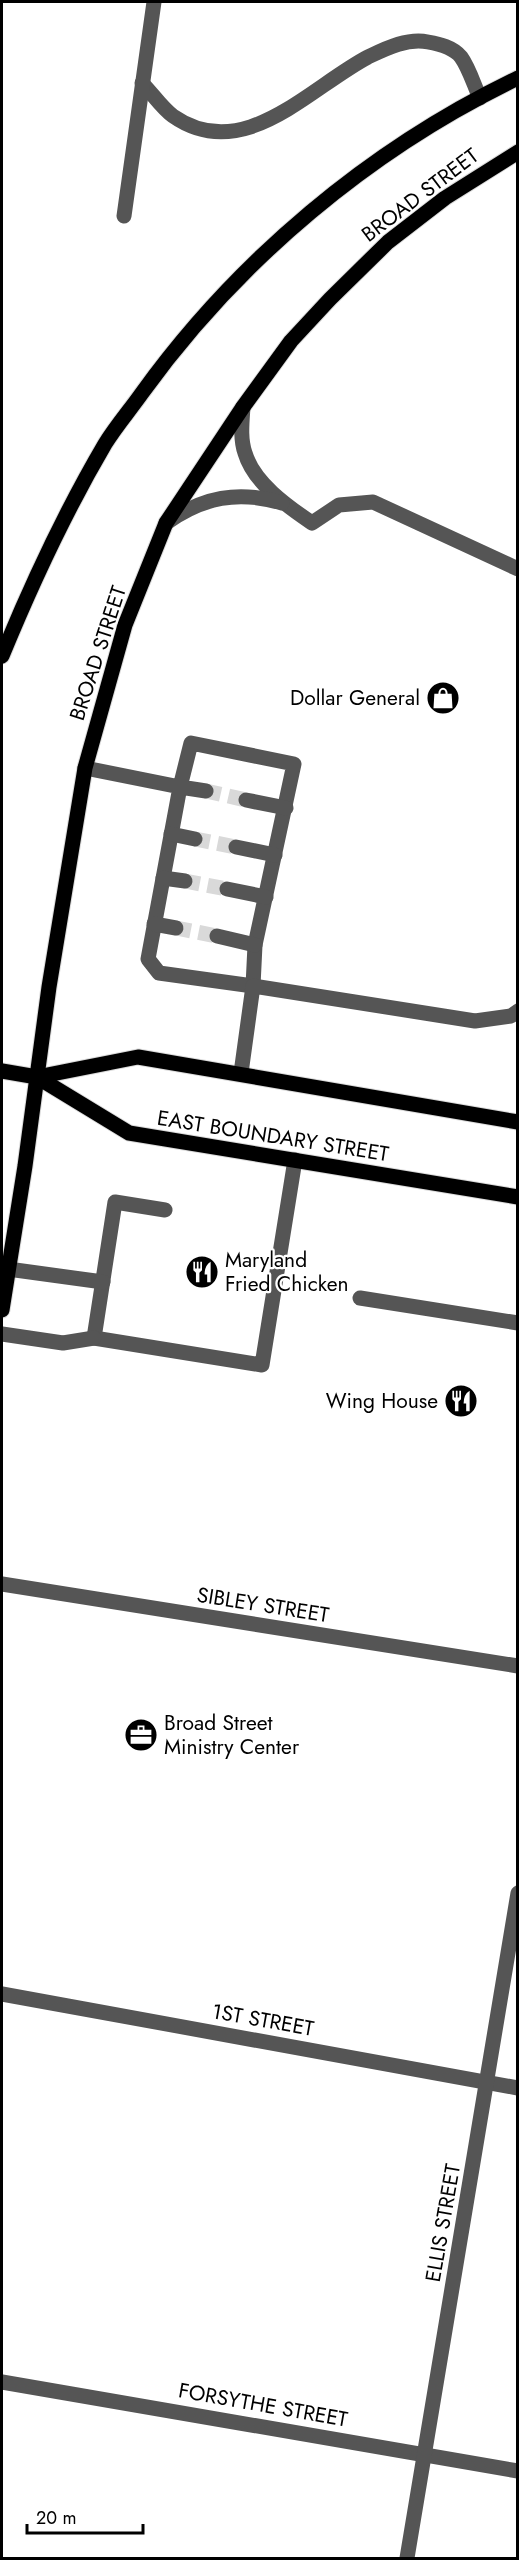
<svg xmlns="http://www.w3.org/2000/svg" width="519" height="2560" font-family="Jost,sans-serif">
	<rect width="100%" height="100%" fill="#fff"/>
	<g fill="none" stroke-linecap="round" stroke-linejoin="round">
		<g stroke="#d9d9d9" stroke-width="15" stroke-dasharray="15 8" stroke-linecap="butt">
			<polyline points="206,791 246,800"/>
			<polyline points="195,839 236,847"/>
			<polyline points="185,881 227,889"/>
			<polyline points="176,928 217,936"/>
		</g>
		<defs>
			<g id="major">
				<path d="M2,656C32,583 65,512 105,444C116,426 130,410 142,393C238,260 370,149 518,78"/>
				<polyline points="2,1071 37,1077 138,1057 518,1122"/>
				<polyline points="37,1077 129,1133 518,1197"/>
				<polyline points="2,1310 25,1166 49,987 85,768 125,625 166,523 243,407 291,341 330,299 388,242 445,198 518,152"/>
			</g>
		</defs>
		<use href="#major" stroke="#dbdbdb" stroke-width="17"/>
		<g stroke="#555" stroke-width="15">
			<path d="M142,83C152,93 162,108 173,116C243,165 309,88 368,57C387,48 407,38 428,42C439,44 453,47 461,57C469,68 474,85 480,98"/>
			<polyline points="124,216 154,2"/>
			<path d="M243,407C242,422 240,439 245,453C254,483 287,506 312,523L339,505L373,502L518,569"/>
			<path d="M166,523C203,497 238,490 282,503"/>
			<polyline points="85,768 180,787 148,959 159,973 253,986 255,945 294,764 191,743 180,787 206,791"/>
			<polyline points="246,800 286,808"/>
			<polyline points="171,834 195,839"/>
			<polyline points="236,847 275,855"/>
			<polyline points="163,878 185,881"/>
			<polyline points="227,889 266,897"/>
			<polyline points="154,924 176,928"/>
			<polyline points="217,936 255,945"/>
			<polyline points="241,1073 253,986 475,1021 511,1016 518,1011"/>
			<polyline points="165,1210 115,1202 94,1338 262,1365 295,1160"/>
			<polyline points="8,1269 103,1282"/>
			<polyline points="360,1298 518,1323"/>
			<polyline points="2,1334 63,1343 94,1338"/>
			<polyline points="2,1584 518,1666"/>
			<polyline points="2,1994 518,2088"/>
			<polyline points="2,2382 518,2471"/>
			<polyline points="407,2558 518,1893"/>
		</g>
		<use href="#major" stroke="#000" stroke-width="15"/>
	</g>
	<defs>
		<symbol id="shop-disc" viewBox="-11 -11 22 22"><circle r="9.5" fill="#000" stroke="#fff"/><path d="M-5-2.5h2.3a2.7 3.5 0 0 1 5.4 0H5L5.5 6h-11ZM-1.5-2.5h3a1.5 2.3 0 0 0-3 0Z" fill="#fff"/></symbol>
		<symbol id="restaurant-disc" viewBox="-11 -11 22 22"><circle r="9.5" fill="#000" stroke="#fff"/><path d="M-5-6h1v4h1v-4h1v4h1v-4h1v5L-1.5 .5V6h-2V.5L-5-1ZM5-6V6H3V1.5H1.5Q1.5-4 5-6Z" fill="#fff"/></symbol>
		<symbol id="office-disc" viewBox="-11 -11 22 22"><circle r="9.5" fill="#000" stroke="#fff"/><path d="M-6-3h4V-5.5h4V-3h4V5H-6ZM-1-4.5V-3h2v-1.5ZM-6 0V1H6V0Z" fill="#fff"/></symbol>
	</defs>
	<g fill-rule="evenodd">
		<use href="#shop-disc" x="424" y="679" width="38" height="38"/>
		<use href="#restaurant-disc" x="183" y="1253" width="38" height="38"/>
		<use href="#restaurant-disc" x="442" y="1382" width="38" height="38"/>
		<use href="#office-disc" x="122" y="1716" width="38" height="38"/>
	</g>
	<g text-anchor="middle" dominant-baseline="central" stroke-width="4.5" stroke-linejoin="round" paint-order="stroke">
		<g font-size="21" fill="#000" stroke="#fff">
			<text transform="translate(420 195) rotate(-37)">BROAD STREET</text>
			<text transform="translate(98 653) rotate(-72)">BROAD STREET</text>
			<text transform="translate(273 1136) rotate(9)">EAST BOUNDARY STREET</text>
			<text transform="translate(263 1605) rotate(9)">SIBLEY STREET</text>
			<text transform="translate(263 2020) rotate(10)">1ST STREET</text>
			<text transform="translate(443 2223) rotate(-80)">ELLIS STREET</text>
			<text transform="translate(263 2405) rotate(10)">FORSYTHE STREET</text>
		</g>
		<g font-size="21" fill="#000" stroke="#fff" text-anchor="end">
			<text x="420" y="698">Dollar General</text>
			<text x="225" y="1260" text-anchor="start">Maryland<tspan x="225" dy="24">Fried Chicken</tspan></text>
			<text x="438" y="1401">Wing House</text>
			<text x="164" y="1723" text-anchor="start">Broad Street<tspan x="164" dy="24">Ministry Center</tspan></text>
		</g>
	</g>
	<rect width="519" height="2560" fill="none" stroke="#000000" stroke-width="6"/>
	<path d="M27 2524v9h116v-9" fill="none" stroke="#000000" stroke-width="3"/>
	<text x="36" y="2524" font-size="18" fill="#000000" stroke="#ffffff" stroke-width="4.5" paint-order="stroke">20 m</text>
</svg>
